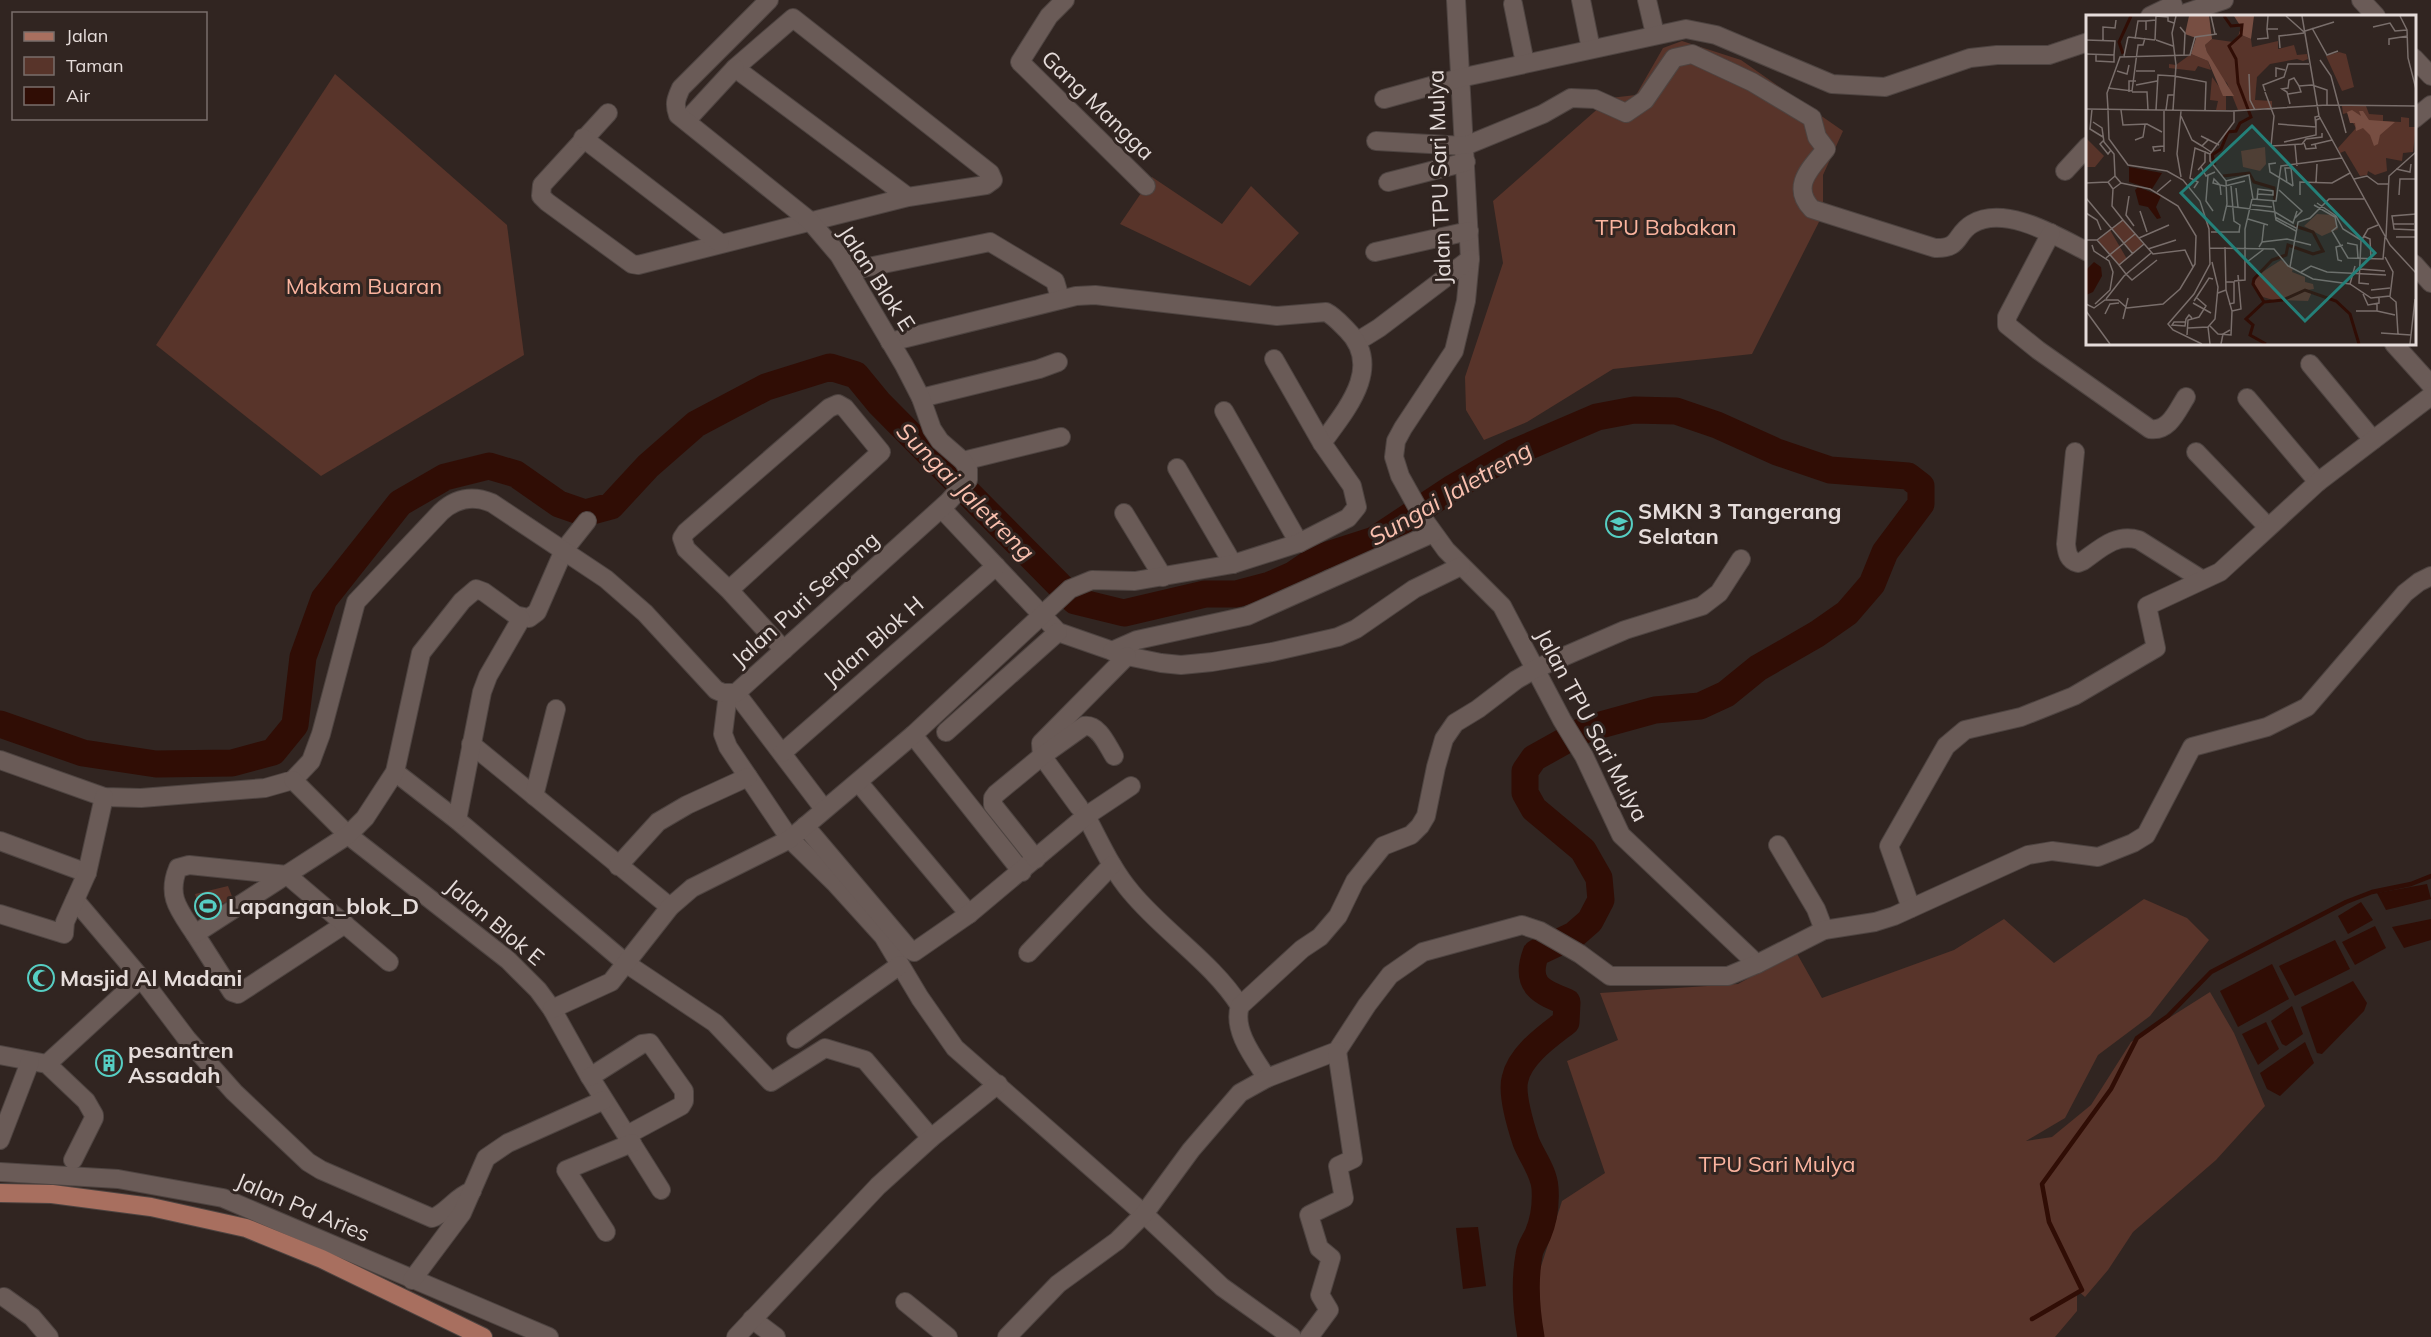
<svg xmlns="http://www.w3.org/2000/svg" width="2431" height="1337" font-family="Mulish,sans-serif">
	<rect width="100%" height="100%" fill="#312521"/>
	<g fill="#58342a">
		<polygon points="1682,41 1741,60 1843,131 1823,175 1823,214 1752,354 1613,369 1527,422 1484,440 1466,410 1465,377 1503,263 1493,201 1610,98 1636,95 1663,48"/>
		<polygon points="335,74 507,225 524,355 321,476 156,345"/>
		<polygon points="1152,177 1222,224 1251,186 1299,233 1250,286 1120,224"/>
		<polygon points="228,886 233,899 201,913 195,894"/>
		<polygon points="2144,899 2187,918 2209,940 2150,1016 2098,1055 2065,1118 2026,1141 2052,1137 2091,1105 2131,1042 2210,992 2234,1033 2265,1106 2216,1160 2133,1232 2108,1270 2085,1297 2077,1290 2077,1311 2055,1337 1532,1337 1536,1282 1562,1201 1605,1173 1567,1061 1618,1040 1600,993 1738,984 1796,952 1822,998 1954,950 2004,919 2054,963"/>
	</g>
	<g fill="#300d05">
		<polygon points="2427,884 2431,899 2386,910 2377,893"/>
		<polygon points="2361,902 2373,920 2348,934 2338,916"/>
		<polygon points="2431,919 2431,940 2404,948 2392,927"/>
		<polygon points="2375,926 2386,948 2355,965 2342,942"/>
		<polygon points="2335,940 2350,969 2295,996 2279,966"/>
		<polygon points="2272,964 2289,999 2238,1027 2220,991"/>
		<polygon points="2353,981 2367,1003 2364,1011 2322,1054 2317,1053 2301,1007"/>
		<polygon points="2292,1006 2303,1034 2286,1046 2282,1044 2271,1021"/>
		<polygon points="2266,1022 2279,1049 2258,1065 2242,1034"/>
		<polygon points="2305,1042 2314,1063 2280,1096 2267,1089 2260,1073"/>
		<polygon points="1478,1227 1486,1286 1463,1289 1456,1228"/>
	</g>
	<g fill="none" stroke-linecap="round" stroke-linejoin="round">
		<polyline stroke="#300d05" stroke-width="4.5" points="2032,1319 2082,1290 2049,1222 2042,1184 2111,1089 2137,1038 2168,1016 2211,972 2346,902 2372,892 2411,884 2431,876"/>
		<path stroke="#300d05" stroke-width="27" d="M0,724L83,753L156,764L232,763L273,752L295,725L303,657L324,599L400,503L445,477L489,466L516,474L559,504L585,513L611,506L648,466L696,424L766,387L830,367L856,375L879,403L1075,601L1124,613L1205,594H1236L1270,585L1293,575L1318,558L1374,540L1451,489L1513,453L1597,417L1634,410L1676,411L1717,425L1777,452L1830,470L1908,476L1921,486V504L1885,552L1872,584L1847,613L1817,634L1758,668L1726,694L1700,706L1655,710L1586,729L1534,758L1525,771V793L1534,809L1583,850L1599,878L1601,900L1590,921L1574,935L1536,953C1524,985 1541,992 1567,1002L1566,1022C1548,1036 1520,1055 1515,1079C1511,1094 1521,1127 1526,1142C1532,1157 1544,1172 1545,1188C1546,1203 1544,1220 1538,1234C1535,1241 1530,1247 1529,1255C1524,1283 1526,1309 1531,1337"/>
		<defs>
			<g id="minor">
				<polyline points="1065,0 1049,16 1020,62 1146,186"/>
				<polyline points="1456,0 1470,259 1466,301 1454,351 1403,428 1396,441 1394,457 1400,476 1425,521 1446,550 1502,606 1562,720 1584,756 1621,835 1757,964"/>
				<polyline points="1581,0 1591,49"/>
				<polyline points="1647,0 1655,34"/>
				<polyline points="2361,0 2376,16"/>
				<polyline points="1513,4 1525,63"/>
				<polyline points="2180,15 2224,0"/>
				<polyline points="2150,16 2173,5"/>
				<polyline points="2414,58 2431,76"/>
				<polyline points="1384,99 1460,78 1686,29 1716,35 1832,84 1885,87 1970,58 1997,55 2049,55 2088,42"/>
				<polyline points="608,113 542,185 541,196 547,202 632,264 638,265 908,197 986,185 993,180 990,173 793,18 735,68 908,197"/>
				<polyline points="2414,119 2431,105"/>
				<polyline points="687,120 735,68"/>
				<polyline points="583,138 720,243"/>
				<path d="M1376,141L1465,146L1543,114L1571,98L1595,99L1626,113L1645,100L1674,58L1692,54L1752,82L1812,118L1817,137L1826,149C1811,168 1790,186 1812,209L1935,248C1961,249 1955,234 1972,224C2005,204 2058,237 2088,252"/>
				<polyline points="2065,171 2088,146"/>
				<polyline points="1388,182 1466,162"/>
				<path d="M2051,233L2007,317V325L2038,350L2150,429C2169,432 2177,411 2186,397"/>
				<polyline points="1375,252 1469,231"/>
				<polyline points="2414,264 2431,283"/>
				<polyline points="849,271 990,242 1055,281 1060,298"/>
				<polyline points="1358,341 1379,328 1470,259"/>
				<path d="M890,342L1076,296L1095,295L1277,316L1326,312C1334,316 1340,323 1347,330C1384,367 1346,410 1322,443"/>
				<polyline points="2394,344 2431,385"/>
				<polyline points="2310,364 2373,440"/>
				<polyline points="921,398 1039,369 1058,362"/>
				<polyline points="2247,398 2318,482"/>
				<polyline points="1224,411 1299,543"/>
				<path d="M2075,452L2066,544C2067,553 2068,560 2078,563L2083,561C2101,548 2116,533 2139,540L2201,579"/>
				<polyline points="2196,452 2268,527"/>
				<polyline points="963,461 1061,437"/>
				<polyline points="1177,468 1233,564"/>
				<polyline points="942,509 1058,632 1127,656 1161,663 1181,665 1212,662 1272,652 1338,637 1356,629 1414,589 1461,566"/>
				<polyline points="1124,513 1163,577"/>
				<polyline points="729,590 881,452 845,408 838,404 829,408 686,532 682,538 686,549 729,590 784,650"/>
				<polyline points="519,616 529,618 537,612 564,550 587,521"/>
				<polyline points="1112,651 1137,640 1247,616 1433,533"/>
				<polyline points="736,693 824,809"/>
				<polyline points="728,694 723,734 728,747 790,839 835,883 883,936 920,998 955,1048 1144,1214 1222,1287 1292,1337"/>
				<polyline points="946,732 1058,632"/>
				<polyline points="913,735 1022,872"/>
				<polyline points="471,744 670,907"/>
				<polyline points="782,753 996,566"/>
				<path d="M0,760L104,797L141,798L265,788L293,780L311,761L321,734L356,602L441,512C456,498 473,495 492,503L606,579L645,613L716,690L723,693H736L948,502L968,480V469L963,461L940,441L932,429L921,398L904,365L839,255L810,221L678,115C674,104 676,99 681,88L769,0"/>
				<polyline points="395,772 457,820 627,964 715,1023 771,1082 825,1048 865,1060 931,1138"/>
				<polyline points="293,780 348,835 508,960 538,990 552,1009 590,1077 661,1190"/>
				<polyline points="859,783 969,914"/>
				<polyline points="534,796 556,709"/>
				<polyline points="1079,807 1042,756 1041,743 1127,656"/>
				<path d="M1086,816C1100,842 1112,870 1131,892C1164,932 1213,963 1240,1006"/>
				<polyline points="805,826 910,950 914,952 969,914 1086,816 1131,786"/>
				<polyline points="0,841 87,873"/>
				<polyline points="1778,845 1816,909 1824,930"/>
				<path d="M1036,859L993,805V798L996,794L1042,756L1084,726C1099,724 1107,745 1114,756"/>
				<polyline points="618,866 658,822 687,805 748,777"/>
				<path d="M75,900L141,978L187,1039L234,1092L308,1162L321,1170L432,1218C446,1214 455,1197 472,1191"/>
				<polyline points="1911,908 1889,846 1946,746 1965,730 2021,717 2074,696 2156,648 2147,606 2220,572 2318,482 2431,396"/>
				<polyline points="0,914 64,934 65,922 87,873 104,797"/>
				<polyline points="195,934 232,992 238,994 345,924"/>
				<polyline points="1028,953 1112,865"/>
				<path d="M389,962L287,875L189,865L178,868C166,897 180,911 195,934L348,835L365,818L395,772L421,653L462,601L476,589L484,592L521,619L488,676L482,692L457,820"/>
				<polyline points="552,1009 611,982 670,907 692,888 790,839 913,735 1070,589 1092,580 1135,581 1233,564 1299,543 1348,518 1357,507 1352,486 1322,443 1274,359"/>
				<polyline points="796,1039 900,965"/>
				<polyline points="0,1055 47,1064 86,1101 94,1115 94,1118 73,1160"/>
				<polyline points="47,1064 141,978"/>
				<polyline points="590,1077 642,1044 650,1043 684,1091 684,1101 681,1106 627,1135"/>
				<path d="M1267,1078C1254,1058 1232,1030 1240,1006L1302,949L1320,937L1338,916L1355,881L1383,846L1411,835L1420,826L1426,816L1436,767L1444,739L1455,723L1478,709L1516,680L1535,669L1625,630L1702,606L1719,593L1741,559"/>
				<polyline points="0,1140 30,1062"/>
				<polyline points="0,1172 118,1179 223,1198 549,1337"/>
				<polyline points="606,1232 566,1170 632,1143"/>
				<polyline points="412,1280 462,1213 486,1158 508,1143 604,1100"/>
				<polyline points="4,1297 32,1317 49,1337"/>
				<polyline points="905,1302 948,1337"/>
				<polyline points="752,1319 776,1337"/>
				<polyline points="736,1337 878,1186 931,1138 998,1084"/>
				<polyline points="1007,1337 1058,1284 1117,1241 1144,1214 1191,1150 1240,1093 1267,1078 1337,1051 1367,1005 1390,975 1423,952 1522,925 1540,931 1580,954 1610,976 1728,976 1757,964 1824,930 1875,922 1894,916 2028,855 2052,851 2098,857 2133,843 2146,835 2192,747 2267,727 2307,707 2405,593 2419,582 2431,576"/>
				<polyline points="1309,1337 1329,1310 1320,1295 1331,1258 1319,1248 1309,1215 1344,1198 1338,1166 1353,1159 1337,1051"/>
			</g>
			<polyline id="major" points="0,1193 52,1194 151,1207 246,1228 322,1259 483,1337"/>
		</defs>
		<use href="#minor" stroke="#4e4441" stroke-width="20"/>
		<use href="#major" stroke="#4e4441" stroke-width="20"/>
		<use href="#minor" stroke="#6a5b57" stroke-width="18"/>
		<use href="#major" stroke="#a86f5f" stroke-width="18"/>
	</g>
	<defs>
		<symbol id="school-ring" viewBox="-11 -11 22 22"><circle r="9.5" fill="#312521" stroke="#56cec3" stroke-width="1.5"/><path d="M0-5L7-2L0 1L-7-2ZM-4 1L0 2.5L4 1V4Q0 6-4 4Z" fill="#56cec3"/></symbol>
		<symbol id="stadium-ring" viewBox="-11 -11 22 22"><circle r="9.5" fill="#312521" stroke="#56cec3" stroke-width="1.5"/><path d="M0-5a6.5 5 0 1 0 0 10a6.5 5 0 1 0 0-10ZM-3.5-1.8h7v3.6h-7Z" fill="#56cec3"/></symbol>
		<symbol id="mosque-ring" viewBox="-11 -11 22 22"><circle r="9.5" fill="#312521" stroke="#56cec3" stroke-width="1.5"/><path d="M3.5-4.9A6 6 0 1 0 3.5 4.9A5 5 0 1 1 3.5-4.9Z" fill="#56cec3"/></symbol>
		<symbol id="building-ring" viewBox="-11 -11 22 22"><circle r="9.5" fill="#312521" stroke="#56cec3" stroke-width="1.5"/><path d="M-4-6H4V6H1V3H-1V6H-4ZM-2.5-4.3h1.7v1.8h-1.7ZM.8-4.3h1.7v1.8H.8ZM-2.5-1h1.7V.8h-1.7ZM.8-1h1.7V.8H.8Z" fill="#56cec3"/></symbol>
	</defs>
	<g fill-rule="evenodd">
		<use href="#school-ring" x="1604" y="509" width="30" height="30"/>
		<use href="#stadium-ring" x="193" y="891" width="30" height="30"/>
		<use href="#mosque-ring" x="26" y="963" width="30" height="30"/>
		<use href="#building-ring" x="94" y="1048" width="30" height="30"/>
	</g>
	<g text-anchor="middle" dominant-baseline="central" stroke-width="6" stroke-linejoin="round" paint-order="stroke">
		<g font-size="22" fill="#e5dcda" stroke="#312521">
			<text transform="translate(1098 105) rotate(44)">Gang Mangga</text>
			<text transform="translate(1439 177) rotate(-92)">Jalan TPU Sari Mulya</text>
			<text transform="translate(877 278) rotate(57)">Jalan Blok E</text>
			<text transform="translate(805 599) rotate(-42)">Jalan Puri Serpong</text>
			<text transform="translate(873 641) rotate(-41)">Jalan Blok H</text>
			<text transform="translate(1592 725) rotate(62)">Jalan TPU Sari Mulya</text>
			<text transform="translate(495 922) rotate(40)">Jalan Blok E</text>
			<text transform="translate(303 1207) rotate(23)">Jalan Pd Aries</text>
		</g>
		<g font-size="22" fill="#fbb49f" stroke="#312521">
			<text x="1666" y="227">TPU Babakan</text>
			<text x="364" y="286">Makam Buaran</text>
			<text x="1777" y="1164">TPU Sari Mulya</text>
		</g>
		<g font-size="22" font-weight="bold" fill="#e5dcda" stroke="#312521" text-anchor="start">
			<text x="1638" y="511">SMKN 3 Tangerang<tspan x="1638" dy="25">Selatan</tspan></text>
			<text x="228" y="906">Lapangan_blok_D</text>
			<text x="60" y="978">Masjid Al Madani</text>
			<text x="128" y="1050">pesantren<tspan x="128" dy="25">Assadah</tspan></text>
		</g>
		<g font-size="24" font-style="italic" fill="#fac0af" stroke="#312521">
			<text transform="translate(966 491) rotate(45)">Sungai Jaletreng</text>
			<text transform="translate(1450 493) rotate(-30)">Sungai Jaletreng</text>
		</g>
	</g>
	<g transform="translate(2086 15)">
		<rect width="330" height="330" fill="#312521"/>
		<path d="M153,19L165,24L166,32L192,26V34L208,30L211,40L221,39L222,44L217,46L211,44L184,49L171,62L169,85L186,86V93L152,95L141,68L133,61L121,37L119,30L126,24L147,27ZM253,37L260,39L268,72L256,76L240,41ZM105,39L122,46L125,55L112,51L109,56L83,53V49L90,50ZM126,62L140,81V95H130L132,86L124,85ZM256,91H280L283,99L297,100V106L315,107V102L323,103V112H330L327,137L317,138L316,146L300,143L301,156L289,160L282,156L281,160L274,161L259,136L254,138L252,133L270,113L261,98L257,99ZM0,123L18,141L9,152H0ZM179,132L180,149L174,156L157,152L155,136ZM231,199L247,200L252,214L236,221L218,211ZM37,204L57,229L47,238L26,213ZM24,215L41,244L33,250L12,225ZM195,245L207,253L206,257L219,262V267L227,269L228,274L221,275L226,277L222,286L187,285L177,282L167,270L172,260Z" fill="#58342a"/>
		<path d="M103,1H123L126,24L119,30L121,37L148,81H137L122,46L105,39L110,23L99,19ZM148,1H168L165,24L153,19L155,12ZM266,95L275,101L273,96H277L283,105L309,107L294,120L292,129L288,131L284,120L277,113L270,116L269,108H264L261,97Z" fill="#774e42"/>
		<path d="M43,152L76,158L66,174L43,167ZM52,172L75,181L70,192L75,203L71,204L62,192L53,190L49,175ZM8,247L15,252L16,261L7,277L0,280V255Z" fill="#300d05"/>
		<path fill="none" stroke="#300d05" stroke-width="3" d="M37,39L33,27L45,1M129,150L126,140L135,134L142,117L150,116L154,108L165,102L152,68L150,44L143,31L155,20L156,10L145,11L138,1M137,161L163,158L168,167L188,173L189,185M199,284L219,275L250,286L264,299L273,329M178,287L197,285M180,329L164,320L167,310L160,304L178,287L167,269L168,264L186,245L200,240L202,230L227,239L237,236L227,217L209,211"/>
		<path fill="none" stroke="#796e6b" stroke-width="1.5" d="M125,1L129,19M182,1L181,14H192M200,1L218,17M216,1L233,101L304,230L330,258M314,1L321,15L322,43L330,74M94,12L99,18L98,40M287,12L304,8L309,16L321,15M226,13L241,40L252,36M60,15V6L70,5M219,16L248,7M42,22L69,25M49,24L52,6H60M171,24L182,23L181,14M0,25L29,26L28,40M69,25L70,1L82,2V6L88,8M70,25L87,31M17,26V12L29,13L30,5M303,30V24L322,21M194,33L193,21L218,18M0,39L28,40V47L10,46V40M38,41L42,22M234,45L245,61L260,118M31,56L41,59L43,50M50,56H69M163,59L164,85L169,95M88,61L120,67L119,96M190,62V53L199,55M50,70L71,66M226,70L241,75V90M22,73L46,76L52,30H57L59,23M179,76L177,70L198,62L202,49H223M43,77V66H50M46,77H61L62,95M179,77L188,101L185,131L216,129L220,124L236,122V118M202,79L215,77L213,71M204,89L201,77L196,74L202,73L203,65L208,63L213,71L226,70M0,94L146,96L241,90L330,91M6,94L4,114L17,122M22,94L21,78L34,42L104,40L109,22L131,19M22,95L23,124L42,150L81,156L97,165L114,186L123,214L124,249L108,279L82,309L87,315L116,329M35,95L37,110L61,109L76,117M70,95L72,60L88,61M80,95L82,80H88M87,95L90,50L86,18L90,1M95,96L91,139L95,162M148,96V107L124,139V146L140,166L163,160L167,184L190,186L195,151L256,143M95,101L106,125L116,131M7,107L16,113L18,127L28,139L29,161M192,109L230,112L229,102L233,101M115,121L133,130M123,124L116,131L125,137M18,125L14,129L22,139L25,135M49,125L57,122L59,110M198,127L230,120V105L235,103M218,128L220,134L230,133L229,129M209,130L211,151M225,130L246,125M75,135L68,136L67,132L78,131M78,137V95M190,148L183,149L184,157L207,171M115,152L120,161L129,157M310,154L324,157L325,149M112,155L119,147V136M122,160L120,186L127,196M29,161L22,167L27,174L26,191L37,205M268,164L281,161L292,169H302M230,167L231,149M0,168L22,167M201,168L199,153H205L207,171M145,171L148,206L154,210L153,217M108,173L112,167L104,163L109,133L124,139M150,173L152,192M27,174L35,168L29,161M193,175L216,196L209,203M71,177L85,165M135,180L134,170L128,164L127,168L134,170L139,171L159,166M214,180V167L246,168L264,158M313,180L314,164H330M43,181L40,200L48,211M0,183L47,239M171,185L172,174L187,176V180L172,179M187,186L190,205L210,216M231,188L250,201L257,214L275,225M166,190L186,192M228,190L249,202L251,212L246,216L262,243L297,244L299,222M141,191L189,197L207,208L211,196M54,196L61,217M0,198L11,205L15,215M330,199L306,201L308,214L330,215M189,202L210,213M162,204L182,210M137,206L141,189L140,166M307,209H328M125,217H154M277,221L284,224L285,244M300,222L303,161L330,137M310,222H330M53,223L83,210M0,225H11L37,205L67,239L99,235L107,252M11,225L33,250M176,227L178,209M261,228L271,230L272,243M58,229L33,250L40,259L46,265L71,245M6,230L8,236L23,246L27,257L24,275L9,289M173,232L176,227L201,224L225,230M124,233L188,234L202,251L227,264L264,269L285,283L304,281L307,257L299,242M62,234L90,225M20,243L49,219M256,246L252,245L250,232L257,230M161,247L178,234M204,252L212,207L224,203L243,184H278M274,254L299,256M215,257L225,251L241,257L300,260M148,266L159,265V214L166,184M140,267H148V288L143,289M264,269L269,251M283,269L273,268L275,226L282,214L292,210M285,275L304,273M132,278L140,275L139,232M277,279L282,290L293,288V283M304,282L310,287L312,319M20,284L38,261L65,238M108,286L123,263L127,264M107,288L125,298M0,289L8,293L19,285H32L41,293L77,289L94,274L109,249L110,221L92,191L64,174L35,168M0,296L24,329M146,296L155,294L152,260M270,296H291V289M291,296L309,300M19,299L24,289L33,288M37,304L42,283M100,307H88L86,310L99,311L100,304L103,300L106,303M124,311L132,319L145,320L146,296L140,275M102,313L122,312M295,318L325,320M101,320L102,305L113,302L120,291L111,283M124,329L122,312L129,304L132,272L126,247M135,329L137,319L144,315M324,329L329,284"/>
		<path fill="#248079" fill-opacity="0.15" stroke="#248079" stroke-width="3" d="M166,111L289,238L219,306L95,178Z"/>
		<rect width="330" height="330" fill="none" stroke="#e5dcda" stroke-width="3"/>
	</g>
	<rect x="12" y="12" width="195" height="108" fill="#312521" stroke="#796e6b" stroke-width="1.5"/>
	<rect x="24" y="32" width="30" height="9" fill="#a86f5f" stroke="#796e6b" stroke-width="1.5"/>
	<text x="66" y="42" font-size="18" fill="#e5dcda">Jalan</text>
	<rect x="24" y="57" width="30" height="18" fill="#58342a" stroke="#796e6b" stroke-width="1.5"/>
	<text x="66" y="72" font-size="18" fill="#e5dcda">Taman</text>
	<rect x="24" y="87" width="30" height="18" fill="#300d05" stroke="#796e6b" stroke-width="1.5"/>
	<text x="66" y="102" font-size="18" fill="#e5dcda">Air</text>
</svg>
